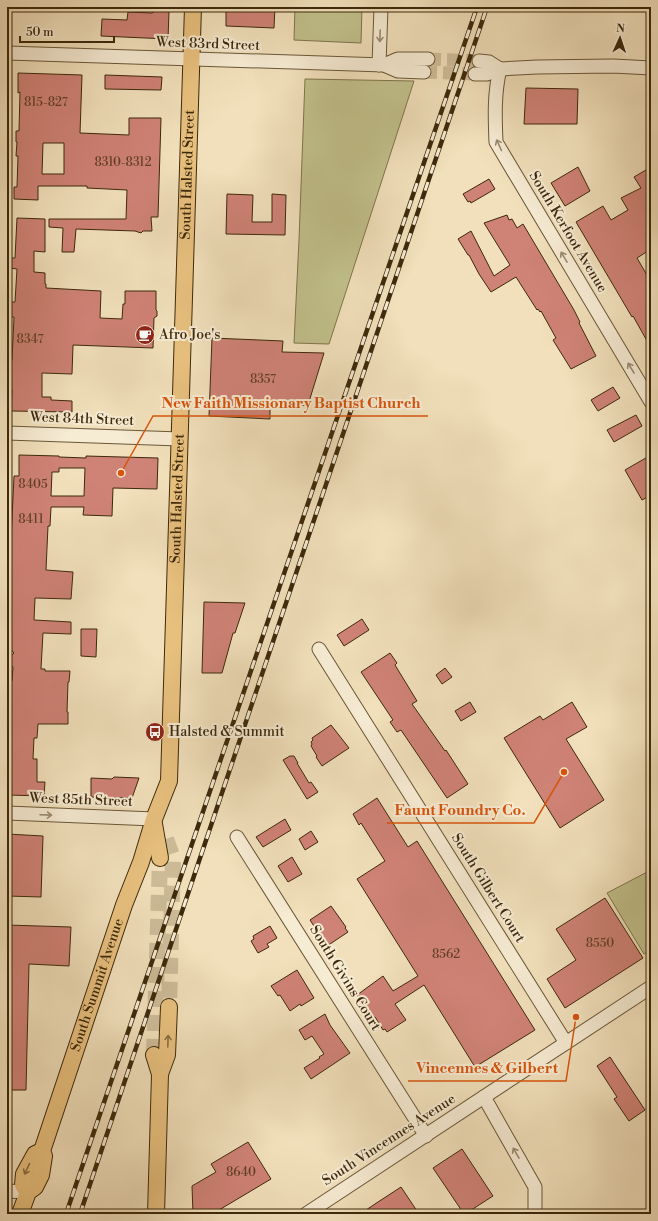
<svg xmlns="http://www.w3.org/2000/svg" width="658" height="1221" font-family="'Libre Bodoni',serif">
	<rect width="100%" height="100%" fill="#f1e0bb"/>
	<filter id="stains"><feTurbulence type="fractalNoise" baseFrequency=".005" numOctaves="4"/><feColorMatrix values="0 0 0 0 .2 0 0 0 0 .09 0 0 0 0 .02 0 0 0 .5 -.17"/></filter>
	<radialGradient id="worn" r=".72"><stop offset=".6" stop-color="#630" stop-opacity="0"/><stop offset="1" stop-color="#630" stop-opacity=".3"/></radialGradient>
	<g fill="#c1c08b" stroke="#7f744b">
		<polygon points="295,7 362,7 361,43 294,40"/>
		<polygon points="305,79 414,81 329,344 294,343 299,240"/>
		<polygon points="651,870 651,950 644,954 607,893"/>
	</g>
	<g fill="#cf8276" stroke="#3d290b" fill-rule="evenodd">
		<polygon points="226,7 275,7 274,28 226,26"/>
		<polygon points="155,11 169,11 168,39 101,36 102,19 127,20 128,12 152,13"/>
		<path d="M18,73L82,75L80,133L129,135V118H161L158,217H151L152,231H143L141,233L135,231L76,229L74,252H62L63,228L49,227V219H126L127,190L87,188V186H38V200L14,199V187H17L18,156H16L17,142H16V131H19L20,92L18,93ZM43,143H64V174H42Z"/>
		<polygon points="105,75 162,77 161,90 105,89"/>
		<polygon points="526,88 578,89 577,124 524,124"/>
		<polygon points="578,167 590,191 565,206 551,183"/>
		<polygon points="651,167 651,249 637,258 651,282 651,348 633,316 632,317 576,222 603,206 611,220 628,210 621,198 641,188 634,177"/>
		<polygon points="489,179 495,189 471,203 470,201 468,202 463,194"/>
		<polygon points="227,194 253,195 252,222 272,222 272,194 286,195 285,235 226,234"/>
		<polygon points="507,215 509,220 512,219 517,228 523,224 574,310 580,322 579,323 596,356 571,369 553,340 556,338 541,311 540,312 538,309 537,310 516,277 491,292 479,274 469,255 468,255 458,239 471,231 494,276 510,265 484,223"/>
		<polygon points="17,218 45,219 45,252 34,251 34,272 45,273 45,284 46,284 46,288 101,291 100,318 122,319 123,304 125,304 125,291 156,291 156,310 157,311 157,316 154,318 153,348 73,345 72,374 42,373 42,397 51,397 51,400 72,401 72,412 11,411 12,390 8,390 8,360 12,360 14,317 9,317 9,302 15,302 17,269 10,268 10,258 15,258"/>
		<polygon points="212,338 283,341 282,352 324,353 308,405 294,406 294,408 270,407 270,419 209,416"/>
		<polygon points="613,387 620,398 598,411 591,400"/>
		<polygon points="636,415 642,426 614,442 607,430"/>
		<path d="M19,455L59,456V457L86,458V456L158,458L157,489L113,488L112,516L83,515L84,507H51L50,526H48L46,570L73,572L71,599L35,598L34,620L71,622V634L43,633L41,669H45V671H70L69,682H68L67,712H68V724H38L37,738H34L33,759H37V782H45L44,796L7,795L9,737H7V681H12L13,667L9,663L10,657L14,653L10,648V635H8L9,602H10L11,539L14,476H19ZM59,468H85L84,496H51L52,472H59Z"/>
		<polygon points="651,455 651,495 642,500 625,470"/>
		<polygon points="204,602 245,603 235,633 233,633 222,673 202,673"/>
		<polygon points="362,619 369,630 344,646 337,635"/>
		<polygon points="81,629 97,629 96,657 81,656"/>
		<polygon points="390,653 397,663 395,665 417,701 412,704 445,751 446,750 468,784 447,798 401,730 397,732 390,722 393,720 361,672"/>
		<polygon points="445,668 452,677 442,684 436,675"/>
		<polygon points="470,702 476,712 461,721 455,711"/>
		<polygon points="572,702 587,727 566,739 604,800 560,828 504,738 540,716 543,720"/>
		<polygon points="331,725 349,748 322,766 316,757 317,756 311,746 312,744 311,742 313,740 312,738"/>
		<polygon points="290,756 294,756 298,763 297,763 309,783 311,782 318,792 307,799 283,760"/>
		<polygon points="114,777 139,778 132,798 91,797 91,778 112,779"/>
		<polygon points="377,798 408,847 417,841 535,1030 475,1067 424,985 395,1004 406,1020 387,1032 385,1029 383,1030 375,1017 373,1018 357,995 383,976 393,991 418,976 357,879 385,861 361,823 359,825 353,814"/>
		<polygon points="285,819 291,830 263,847 256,837"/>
		<polygon points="311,831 318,842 305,850 299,839"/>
		<polygon points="7,834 43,836 41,897 7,896"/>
		<polygon points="292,857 302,874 288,882 278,866"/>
		<polygon points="605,898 643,958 565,1008 547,979 576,960 556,929"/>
		<polygon points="331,906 346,927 345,928 348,932 327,946 310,920"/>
		<polygon points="7,925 71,927 69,966 29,964 26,1090 7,1090"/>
		<polygon points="270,926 277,938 267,944 269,947 258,953 251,941 254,939 253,936"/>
		<polygon points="297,970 314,998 301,1006 300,1004 290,1011 280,995 278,996 271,986"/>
		<polygon points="325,1014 330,1025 350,1053 311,1079 304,1068 320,1058 319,1057 324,1054 312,1036 305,1040 299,1030"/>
		<polygon points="610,1057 645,1110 629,1121 614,1099 617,1097 597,1066"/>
		<polygon points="248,1142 271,1179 219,1210 221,1214 193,1214 192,1186 216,1172 211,1164"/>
		<polygon points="462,1149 493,1196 465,1214 464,1214 433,1168"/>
		<polygon points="401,1187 419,1214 360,1214 378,1202"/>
	</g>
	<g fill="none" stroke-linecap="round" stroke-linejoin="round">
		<g stroke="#cdbb98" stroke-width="13" stroke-dasharray="13 6" stroke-linecap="butt">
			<polyline points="428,59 479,61"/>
			<polyline points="424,72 475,74"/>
		</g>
		<g stroke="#cdbb98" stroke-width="16" stroke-dasharray="16 8" stroke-linecap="butt">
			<polyline points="166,839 173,858 169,1007"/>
			<polyline points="154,1055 160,858"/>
		</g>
		<defs>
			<g id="minor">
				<polyline points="7,53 384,65 398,71 424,72"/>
				<polyline points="479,61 489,62 500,69"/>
				<polyline points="379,65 381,7"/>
				<polyline points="384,65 398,59 428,59"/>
				<path d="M500,69C494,93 495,118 496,142L651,402"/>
				<polyline points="475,74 487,74 500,69 537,67 613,66 651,68"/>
				<polyline points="7,433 180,439"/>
				<polyline points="319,649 566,1043"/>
				<polyline points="7,813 154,819"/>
				<polyline points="237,837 426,1136"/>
				<polyline points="484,1097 535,1187 535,1214"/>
				<polyline points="7,1191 28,1192"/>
				<polyline points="306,1214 651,987"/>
			</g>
			<g id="major">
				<polyline points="154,824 160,858"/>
				<polyline points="154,1055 160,1074 156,1214"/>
				<polyline points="160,1074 167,1055 169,1007"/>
				<polyline points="28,1192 23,1185 24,1174 35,1154 42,1151"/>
				<path id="s1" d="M20,1214L28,1192L35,1187L41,1175L44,1156L42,1151L124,905L141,862L154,819L169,781L193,7"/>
			</g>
		</defs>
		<use href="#minor" stroke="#6a5737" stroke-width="15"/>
		<use href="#major" stroke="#3d290b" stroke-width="18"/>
		<use href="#minor" stroke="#f6ebd3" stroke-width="13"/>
		<use href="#major" stroke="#e8c07e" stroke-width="16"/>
		<defs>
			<g id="rail">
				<polyline points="66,1214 477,7"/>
				<polyline points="80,1214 487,7"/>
			</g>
		</defs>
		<use href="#rail" stroke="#3d290b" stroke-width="4.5"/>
		<use href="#rail" stroke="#f6ebd3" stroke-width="3" stroke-dasharray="9" stroke-linecap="butt"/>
	</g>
	<defs><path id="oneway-shaft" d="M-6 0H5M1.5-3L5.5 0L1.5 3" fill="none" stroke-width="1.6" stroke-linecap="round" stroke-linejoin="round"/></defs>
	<g stroke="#9a8a6f">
		<use href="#oneway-shaft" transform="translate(380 36) rotate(92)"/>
		<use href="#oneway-shaft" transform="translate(499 145) rotate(-114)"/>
		<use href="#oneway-shaft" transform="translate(564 257) rotate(-121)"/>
		<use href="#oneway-shaft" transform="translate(631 368) rotate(-121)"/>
		<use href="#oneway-shaft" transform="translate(46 815) rotate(2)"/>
		<use href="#oneway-shaft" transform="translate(516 1153) rotate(-120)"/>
	</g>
	<g stroke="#8a6d3f">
		<use href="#oneway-shaft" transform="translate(168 1041) rotate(-88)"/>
		<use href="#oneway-shaft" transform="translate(27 1169) rotate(115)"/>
	</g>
	<defs>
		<symbol id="cafe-disc" viewBox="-11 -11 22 22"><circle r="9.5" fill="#8f2418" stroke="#f6ebd3"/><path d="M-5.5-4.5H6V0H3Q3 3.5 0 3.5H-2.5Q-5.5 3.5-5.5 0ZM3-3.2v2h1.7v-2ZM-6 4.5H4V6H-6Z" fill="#fff"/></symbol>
		<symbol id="bus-disc" viewBox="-11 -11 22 22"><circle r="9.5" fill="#8f2418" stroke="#f6ebd3"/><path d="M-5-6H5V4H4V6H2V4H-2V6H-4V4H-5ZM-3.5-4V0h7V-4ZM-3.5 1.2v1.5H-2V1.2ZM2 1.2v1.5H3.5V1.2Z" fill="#fff"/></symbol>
	</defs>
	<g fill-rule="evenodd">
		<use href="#cafe-disc" x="134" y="324" width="22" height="22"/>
		<use href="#bus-disc" x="144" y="721" width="22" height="22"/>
	</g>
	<g text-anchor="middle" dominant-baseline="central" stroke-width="4" stroke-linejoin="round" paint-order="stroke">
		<g font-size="12" fill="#623f26">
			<text x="46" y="102">815-827</text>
			<text x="123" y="162">8310-8312</text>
			<text x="30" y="339">8347</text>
			<text x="263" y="379">8357</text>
			<text x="33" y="484">8405</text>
			<text x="31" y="519">8411</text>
			<text x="600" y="943">8550</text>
			<text x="446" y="954">8562</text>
			<text x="241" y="1172">8640</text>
		</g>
		<g font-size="14" fill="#3d290b" stroke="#f6ebd3">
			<text transform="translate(208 44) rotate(2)">West 83rd Street</text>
			<text stroke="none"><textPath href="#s1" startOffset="1068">South Halsted Street</textPath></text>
			<text transform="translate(568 232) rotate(59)">South Kerfoot Avenue</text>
			<text transform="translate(82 419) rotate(2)">West 84th Street</text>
			<text stroke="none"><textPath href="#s1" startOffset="744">South Halsted Street</textPath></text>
			<text transform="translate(81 800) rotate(2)">West 85th Street</text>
			<text transform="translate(488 888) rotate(58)">South Gilbert Court</text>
			<text transform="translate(345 978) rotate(58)">South Givins Court</text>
			<text stroke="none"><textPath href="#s1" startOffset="245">South Summit Avenue</textPath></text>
			<text transform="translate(389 1140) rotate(-33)">South Vincennes Avenue</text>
		</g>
		<g font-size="14" fill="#3d290b" stroke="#f6ebd3" text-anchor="start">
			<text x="159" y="335">Afro Joe's</text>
			<text x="169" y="732">Halsted &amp; Summit</text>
		</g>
	</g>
	<path fill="none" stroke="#d7540c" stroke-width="1.5" d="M121 473L153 416H428M564 772L534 823H387M576 1017L566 1081H408"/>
	<g fill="#d7540c" stroke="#f6ebd3" stroke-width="1.5">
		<circle cx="121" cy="473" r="4"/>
		<circle cx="564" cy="772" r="4"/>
		<circle cx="576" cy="1017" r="4"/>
	</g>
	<g font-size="15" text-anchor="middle" font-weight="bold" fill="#d7540c" stroke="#f6ebd3" stroke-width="4" stroke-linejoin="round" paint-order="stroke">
		<text x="291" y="408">New Faith Missionary Baptist Church</text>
		<text x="460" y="815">Faunt Foundry Co.</text>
		<text x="487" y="1073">Vincennes &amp; Gilbert</text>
	</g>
	<rect width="658" height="1221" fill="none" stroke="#f1e0bb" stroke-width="24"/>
	<rect x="8" y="8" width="642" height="1205" fill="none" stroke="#3d290b" stroke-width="2"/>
	<rect x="12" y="12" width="634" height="1197" fill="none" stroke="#3d290b"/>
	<g transform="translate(620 38) rotate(3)" stroke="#f6ebd3" stroke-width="3" paint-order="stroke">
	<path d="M0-3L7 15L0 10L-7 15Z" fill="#3d290b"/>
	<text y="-6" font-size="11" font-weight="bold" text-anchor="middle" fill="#3d290b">N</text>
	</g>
	<path d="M20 36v6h94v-6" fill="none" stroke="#3d290b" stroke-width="2"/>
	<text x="26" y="36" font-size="12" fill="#3d290b" stroke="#f6ebd3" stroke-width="3" paint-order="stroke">50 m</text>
	<rect width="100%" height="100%" filter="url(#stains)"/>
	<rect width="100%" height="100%" fill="url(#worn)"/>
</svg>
